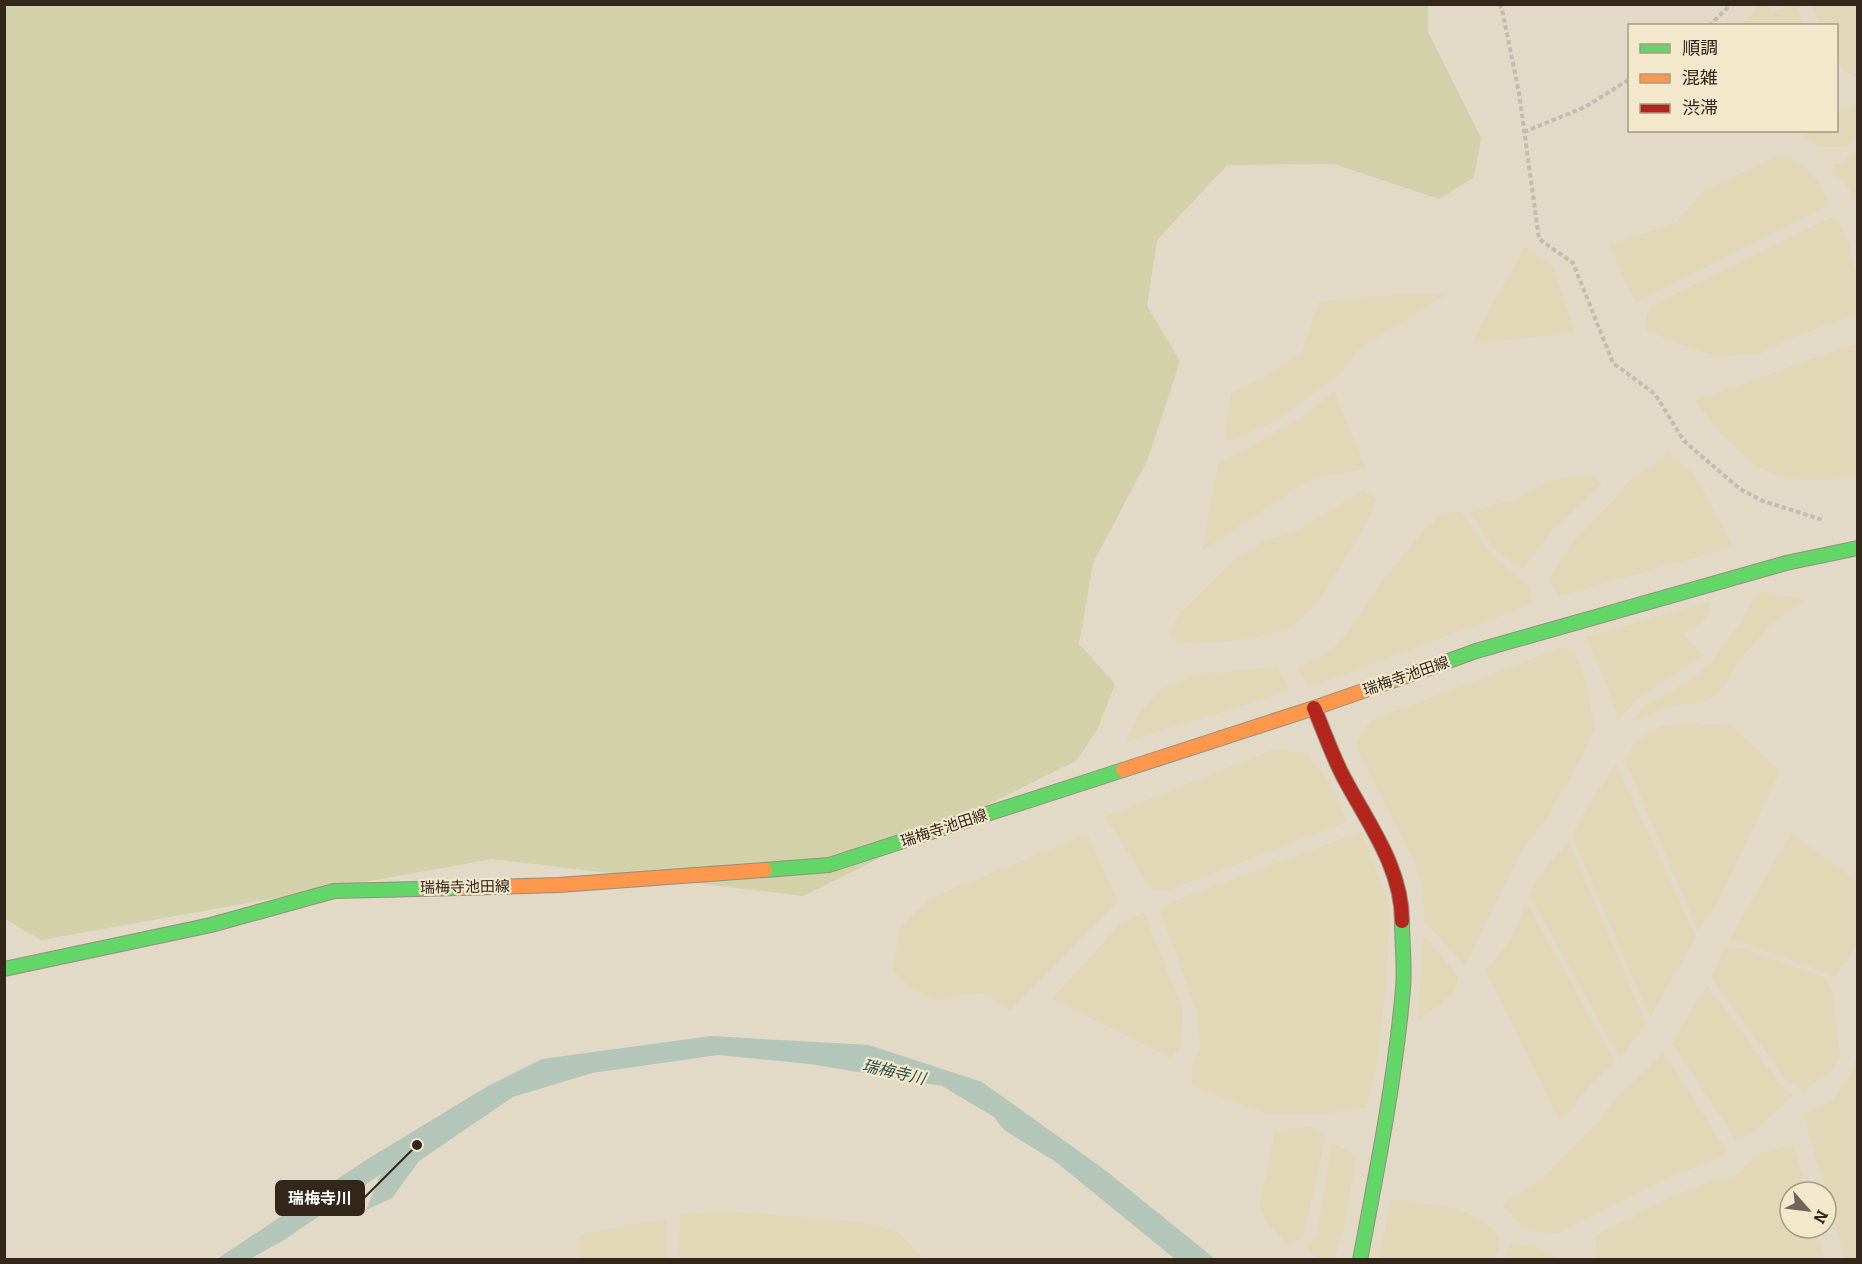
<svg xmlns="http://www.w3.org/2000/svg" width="1862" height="1264" font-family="Bitter,'Noto Sans JP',serif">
	<rect width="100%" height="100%" fill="#e2d9c7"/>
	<g fill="#e2d8b7">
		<polygon points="1759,5 1767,5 1772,11 1797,6 1805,25 1743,25"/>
		<polygon points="1818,5 1857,5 1857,77 1844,71 1837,57 1836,26 1821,25 1812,7"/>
		<polygon points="1857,103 1857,139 1845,147 1819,147 1802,136 1805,131 1836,130 1837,112"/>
		<polygon points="1857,152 1857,201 1851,200 1850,191 1844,181 1834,174 1833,164 1844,163 1848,156"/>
		<polygon points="1782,154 1802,164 1817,180 1829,205 1635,303 1609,244 1676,223 1704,190"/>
		<polygon points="1834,216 1848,241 1857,274 1857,306 1855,315 1794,337 1762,353 1717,356 1672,341 1646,330 1647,315 1653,305"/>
		<polygon points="1525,247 1552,265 1575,332 1473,343 1480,327"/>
		<polygon points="1447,294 1357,350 1342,372 1279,419 1232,441 1224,438 1231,394 1267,376 1302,352 1319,302 1396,295"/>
		<polygon points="1857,343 1857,475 1827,479 1787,478 1755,466 1720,433 1695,401"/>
		<polygon points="1334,391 1366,469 1310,479 1202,551 1218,464 1303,417"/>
		<polygon points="1668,454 1694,474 1733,547 1559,596 1548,581 1572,543 1618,496 1627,483"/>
		<polygon points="1590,475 1602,484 1553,529 1523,569 1493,548 1470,512 1518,498 1546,482"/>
		<polygon points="1363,490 1376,499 1371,514 1355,543 1315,605 1290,629 1242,640 1180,643 1171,637 1171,629 1181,612 1233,561 1264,541 1301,529"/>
		<polygon points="1461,512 1490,553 1529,587 1532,604 1310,687 1297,669 1330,652 1348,633 1378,586 1423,531 1442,514"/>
		<polygon points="1759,591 1804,600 1769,626 1740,659 1726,684 1710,700 1674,705 1634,721 1640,709 1694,678 1712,662 1743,618"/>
		<polygon points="1710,601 1710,611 1701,623 1683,634 1703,655 1636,700 1618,721 1608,686 1586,637"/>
		<polygon points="1563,647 1575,652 1586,684 1595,727 1581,758 1546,819 1521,851 1465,965 1425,922 1422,884 1412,857 1358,751 1358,741 1370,721"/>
		<polygon points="1278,667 1289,691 1126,742 1138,715 1161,689 1197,675"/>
		<polygon points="1690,722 1705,725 1729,724 1780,771 1721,895 1698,931 1626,762 1633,745 1649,733 1666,725"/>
		<polygon points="1275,749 1307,754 1322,773 1337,796 1346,822 1172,889 1153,891 1105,817"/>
		<polygon points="1616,764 1696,937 1650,1017 1572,836 1585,810"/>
		<polygon points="1361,832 1390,907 1386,986 1376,1068 1366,1108 1319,1114 1266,1113 1192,1086 1192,1068 1200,1046 1197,1012 1161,913 1166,904"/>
		<polygon points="1791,833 1857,881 1857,947 1835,976 1746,944 1728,942"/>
		<polygon points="1087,834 1118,901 1010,1010 983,992 935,1000 910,987 893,970 900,928 931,898"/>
		<polygon points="1569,842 1646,1024 1620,1058 1529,894 1546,866"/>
		<polygon points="1526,902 1615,1062 1588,1087 1570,1112 1559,1120 1486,970 1511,940"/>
		<polygon points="1144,913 1183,1010 1181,1047 1171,1058 1052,999 1121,923"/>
		<polygon points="1423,934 1458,976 1454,992 1418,1021"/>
		<polygon points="1725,947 1744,949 1822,976 1832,990 1840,1054 1834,1069 1802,1092 1797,1085 1786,1080 1711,977"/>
		<polygon points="1707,985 1781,1085 1793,1095 1755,1131 1737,1142 1672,1043"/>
		<polygon points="1663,1053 1728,1152 1717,1159 1667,1178 1557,1233 1540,1232 1522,1227 1502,1204 1542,1179 1602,1118 1611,1103"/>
		<polygon points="1857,1058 1857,1259 1845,1259 1803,1114 1834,1100 1849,1077"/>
		<polygon points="1310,1127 1326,1135 1303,1239 1287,1244 1266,1221 1259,1206 1275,1132"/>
		<polygon points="1332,1143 1357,1155 1343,1231 1334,1259 1322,1259 1312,1255 1307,1247 1317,1236"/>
		<polygon points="1794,1145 1807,1192 1790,1192 1790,1228 1816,1228 1825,1259 1597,1259 1595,1236 1634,1217 1640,1211 1712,1180 1734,1178 1757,1154"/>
		<polygon points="1391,1199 1457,1209 1476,1217 1491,1227 1500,1241 1495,1259 1379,1259"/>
		<polygon points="717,1211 860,1222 898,1232 921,1256 920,1259 679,1259 680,1215"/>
		<polygon points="666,1218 666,1259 580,1259 580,1235"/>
		<polygon points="1510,1244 1534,1246 1562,1259 1504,1259"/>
	</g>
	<polygon fill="#d2d1a9" points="5,5 1428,5 1428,32 1481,138 1474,177 1439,199 1334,164 1227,165 1157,240 1147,306 1180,361 1148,459 1093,563 1079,644 1115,684 1097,730 1076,761 803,896 492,859 41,940 5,919"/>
	<polygon fill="#b4c6ba" points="711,1036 869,1045 982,1082 1105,1170 1215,1259 1175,1259 1056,1162 1004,1130 994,1117 942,1086 810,1064 718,1055 592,1073 513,1097 419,1161 392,1198 366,1210 381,1174 284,1240 250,1259 217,1259 366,1160 488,1086 542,1059"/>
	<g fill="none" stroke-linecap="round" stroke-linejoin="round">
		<defs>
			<g id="fast">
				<polyline points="1432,667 1476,651 1786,563 1858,548"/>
				<polyline points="765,870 829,865 1123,770"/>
				<polyline points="4,969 211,925 334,891 460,888"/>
				<path d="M1360,1260C1377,1170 1395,1080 1403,989C1405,967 1402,943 1402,921"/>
			</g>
			<g id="slow">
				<polyline points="1123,770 1314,708 1432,667"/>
				<polyline points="460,888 559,885 765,870"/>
			</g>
			<path id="jam" d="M1314,708C1324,731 1332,755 1343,776C1367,822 1402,867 1402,921"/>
		</defs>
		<use href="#fast" stroke="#968d81" stroke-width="16"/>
		<use href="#slow" stroke="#968d81" stroke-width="16"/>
		<use href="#jam" stroke="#968d81" stroke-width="16"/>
		<g stroke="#c2bbb1" stroke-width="4" stroke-dasharray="4.5 3" stroke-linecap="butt">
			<polyline points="1499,4 1502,9 1519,93 1539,239 1573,263 1613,363 1655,394 1684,441 1740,489 1763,501 1823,520"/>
			<polyline points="1709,26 1731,4"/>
			<polyline points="1524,132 1585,107 1630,79"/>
		</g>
		<use href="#fast" stroke="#63d668" stroke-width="14"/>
		<use href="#slow" stroke="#ff974d" stroke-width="14"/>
		<use href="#jam" stroke="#b3261e" stroke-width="14"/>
	</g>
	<g text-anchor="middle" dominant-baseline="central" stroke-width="4.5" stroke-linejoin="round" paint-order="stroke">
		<g font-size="15" fill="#33261b" stroke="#f4e8cc">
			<text transform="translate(1406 676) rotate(-19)">瑞梅寺池田線</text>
			<text transform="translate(944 828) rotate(-18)">瑞梅寺池田線</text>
			<text transform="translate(465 887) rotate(-1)">瑞梅寺池田線</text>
		</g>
		<g font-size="16" font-style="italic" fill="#2a534f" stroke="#f4e8cc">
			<text transform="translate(894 1072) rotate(13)">瑞梅寺川</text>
		</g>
	</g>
	<path fill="none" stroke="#33261b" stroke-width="2" d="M417 1145L364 1198"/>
	<circle fill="#33261b" stroke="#f4e8cc" stroke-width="2" cx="417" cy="1145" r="6"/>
	<rect fill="#33261b" stroke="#33261b" stroke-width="2" x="276" y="1181" width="88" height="34" rx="6"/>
	<g font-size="16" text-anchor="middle" font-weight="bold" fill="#fff">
		<text x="320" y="1204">瑞梅寺川</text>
	</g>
	<rect width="1862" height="1264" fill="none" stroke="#33261b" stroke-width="12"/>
	<rect x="1628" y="24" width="210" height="108" fill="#f4e8cc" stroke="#a79a85" stroke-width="1.5"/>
	<rect x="1640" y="44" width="30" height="9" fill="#63d668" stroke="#a79a85" stroke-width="1.5"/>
	<text x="1682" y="54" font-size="18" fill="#33261b">順調</text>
	<rect x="1640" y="74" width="30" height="9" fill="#ff974d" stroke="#a79a85" stroke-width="1.5"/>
	<text x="1682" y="84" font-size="18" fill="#33261b">混雑</text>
	<rect x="1640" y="104" width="30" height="9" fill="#b3261e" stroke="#a79a85" stroke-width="1.5"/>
	<text x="1682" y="114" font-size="18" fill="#33261b">渋滞</text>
	<g transform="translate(1808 1210) rotate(118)"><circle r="28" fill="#f4e8cc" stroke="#a79a85" stroke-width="1.5"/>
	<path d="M0-4.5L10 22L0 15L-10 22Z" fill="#706557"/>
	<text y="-9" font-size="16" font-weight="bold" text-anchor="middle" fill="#33261b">N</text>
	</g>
</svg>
